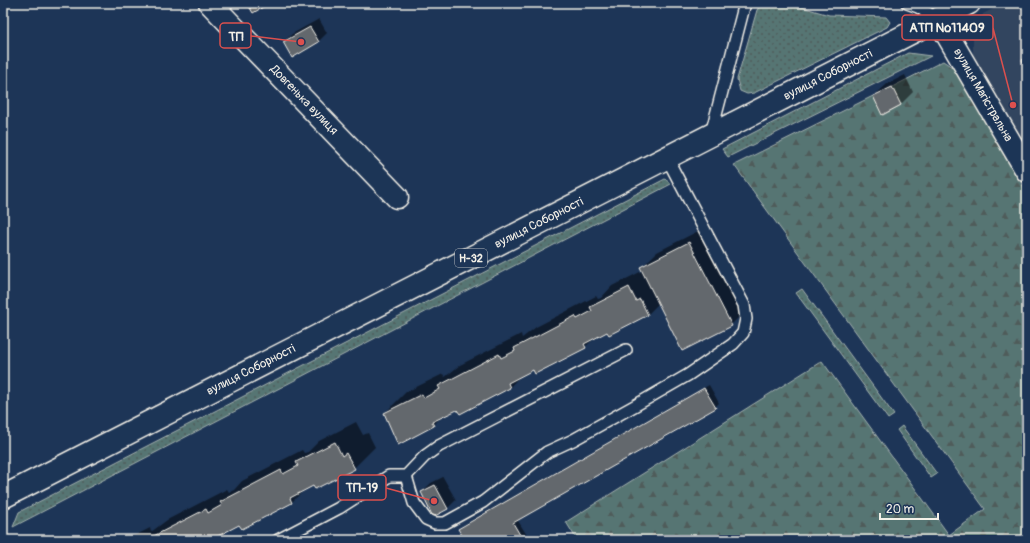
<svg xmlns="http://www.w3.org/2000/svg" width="1030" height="543" font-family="Pangolin,sans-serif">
	<defs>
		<pattern id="green-dots" width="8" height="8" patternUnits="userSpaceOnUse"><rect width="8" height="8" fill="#567473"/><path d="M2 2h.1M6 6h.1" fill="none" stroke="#4f5c5a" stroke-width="1.8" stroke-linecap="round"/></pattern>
		<pattern id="forest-firs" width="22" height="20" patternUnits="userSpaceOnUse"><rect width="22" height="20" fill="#567473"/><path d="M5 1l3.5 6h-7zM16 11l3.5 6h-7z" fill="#4f5c5a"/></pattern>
	</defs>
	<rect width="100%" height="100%" fill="#1d3557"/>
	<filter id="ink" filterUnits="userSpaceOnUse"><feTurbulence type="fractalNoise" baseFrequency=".025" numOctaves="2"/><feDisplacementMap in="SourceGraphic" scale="8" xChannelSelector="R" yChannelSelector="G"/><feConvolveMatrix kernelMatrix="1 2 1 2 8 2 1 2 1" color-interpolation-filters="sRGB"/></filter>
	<g filter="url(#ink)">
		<polygon fill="#32445e" points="1005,3 1027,3 1027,152 973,59 973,38 983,14"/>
		<g fill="url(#green-dots)" stroke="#a5b2ae">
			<polygon points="762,3 788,3 829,15 886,17 890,22 887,27 754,93 747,94 740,91 737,79 757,10"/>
			<polygon points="908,53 931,56 728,157 722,149"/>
			<polygon points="665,179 671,184 13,527 19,512"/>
			<polygon points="802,289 894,415 888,419 796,293"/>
			<polygon points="902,426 937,474 931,478 897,430"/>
		</g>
		<polygon fill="url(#forest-firs)" stroke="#a5b2ae" points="943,61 955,69 1027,193 1027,540 577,540 566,522 822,361 949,535 985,509 734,165 873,96 883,115 901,105 892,87"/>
		<g fill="#0007">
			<polygon points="319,19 327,33 318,42 284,42 292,34"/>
			<polygon points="905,75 913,92 901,104 874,96 887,84"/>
			<polygon points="706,227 747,309 731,325 659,303 648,314 609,334 608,330 597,336 585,347 522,374 510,387 460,413 458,408 443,416 433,425 385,413 406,392 443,374 445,377 460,365 521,334 522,338 536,327 596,296 598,299 601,298 612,286 642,271 641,268 657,252"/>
			<polygon points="709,385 719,403 715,407 517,519 528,537 525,540 466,540 460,529 464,525"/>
			<polygon points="356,422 363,435 368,433 375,447 354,468 304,490 292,502 242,528 240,523 229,529 218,540 126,540 150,528 151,532 167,520 227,489 229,492 234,490 242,481 302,450 304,453 308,452 319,441"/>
			<polygon points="443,477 456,500 447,509 422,492 431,483"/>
		</g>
		<g fill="#63676d" stroke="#f4f1e8">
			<polygon points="247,3 270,3 253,13"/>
			<polygon points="310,27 319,42 292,58 283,42"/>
			<polygon points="1027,57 1027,71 1022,60"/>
			<polygon points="892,87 901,105 882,115 873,96"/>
			<polygon points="689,242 732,326 682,351 640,267"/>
			<polygon points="629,287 636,301 640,299 648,315 609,335 607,332 584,344 586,348 535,374 533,370 508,383 510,388 460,414 457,410 432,422 434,426 398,445 384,413 422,394 424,398 440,389 438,386 499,354 501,358 515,351 514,348 575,316 577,319 592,311 590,307"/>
			<polygon points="704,388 716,408 513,523 523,540 465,540 458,529"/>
			<polygon points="335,442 342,456 346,453 355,469 315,489 313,486 290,498 292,503 242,529 239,525 214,538 215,540 146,540 206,509 208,513 222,505 220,502 281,470 283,474 298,466 296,462"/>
			<polygon points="435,485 448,509 433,517 421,492"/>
		</g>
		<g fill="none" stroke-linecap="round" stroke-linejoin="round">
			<defs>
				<g id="service">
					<polyline points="907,3 918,7 938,19"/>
					<polyline points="711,134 745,3"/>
					<polyline points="406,476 414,503 426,519 435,523 445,523 483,502 547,452 573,440 636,405 688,375 733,344 743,333 746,319 744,305 667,158"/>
					<polyline points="278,540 339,508 389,476 406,476 425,456 439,446 626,350"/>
				</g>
				<g id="minor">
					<polyline points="210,3 397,197"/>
					<polyline points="938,19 1027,171"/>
				</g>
				<polyline id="primary" points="3,497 969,3"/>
			</defs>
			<use href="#service" stroke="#f4f1e8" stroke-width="14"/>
			<use href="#minor" stroke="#f4f1e8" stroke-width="25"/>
			<use href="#primary" stroke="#f4f1e8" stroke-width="25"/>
			<use href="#service" stroke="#1d3557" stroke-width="11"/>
			<use href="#minor" stroke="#1d3557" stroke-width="22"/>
			<use href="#primary" stroke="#1d3557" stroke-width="22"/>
		</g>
	</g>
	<g text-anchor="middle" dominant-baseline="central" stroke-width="3.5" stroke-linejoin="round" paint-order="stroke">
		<rect fill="#1d3557" stroke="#b4b9bc" stroke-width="1" x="455" y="249" width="32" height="18" rx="3"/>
		<g font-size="11" font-weight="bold" fill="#f4f1e8">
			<text x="471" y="258">Н-32</text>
		</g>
		<g font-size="12" fill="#f4f1e8" stroke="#1d3557">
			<text transform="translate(828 75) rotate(-27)">вулиця Соборності</text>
			<text transform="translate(983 95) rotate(60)">вулиця Магістральна</text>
			<text transform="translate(304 100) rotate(46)">Довгенька вулиця</text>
			<text transform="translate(539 223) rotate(-27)">вулиця Соборності</text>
			<text transform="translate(251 370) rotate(-27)">вулиця Соборності</text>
		</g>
	</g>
	<path fill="none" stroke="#dc504e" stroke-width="1.5" d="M1013 105L993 28M301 42L251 36M434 501L386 488"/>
	<g fill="#dc504e" stroke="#1d3557" stroke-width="1.5">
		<circle cx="1013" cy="105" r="4"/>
		<circle cx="301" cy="42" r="4"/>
		<circle cx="434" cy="501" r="4"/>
	</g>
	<g fill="#1d3557" stroke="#dc504e" stroke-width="1.5">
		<rect x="902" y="15" width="91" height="25" rx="4"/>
		<rect x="220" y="23" width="31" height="25" rx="4"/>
		<rect x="338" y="475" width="48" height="25" rx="4"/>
	</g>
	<g font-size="13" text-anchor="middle" font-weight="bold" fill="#f4f1e8">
		<text x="947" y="32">АТП №11409</text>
		<text x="236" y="41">ТП</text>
		<text x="362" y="492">ТП-19</text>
	</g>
	<rect width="1030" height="543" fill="none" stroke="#1d3557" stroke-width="16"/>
	<rect x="8" y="8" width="1014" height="527" fill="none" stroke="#f4f1e8" stroke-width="1.5" filter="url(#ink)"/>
	<path d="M880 513v6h58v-6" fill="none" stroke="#f4f1e8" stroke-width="2"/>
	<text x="886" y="513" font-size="12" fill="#f4f1e8" stroke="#1d3557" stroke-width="3" paint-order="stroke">20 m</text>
</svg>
